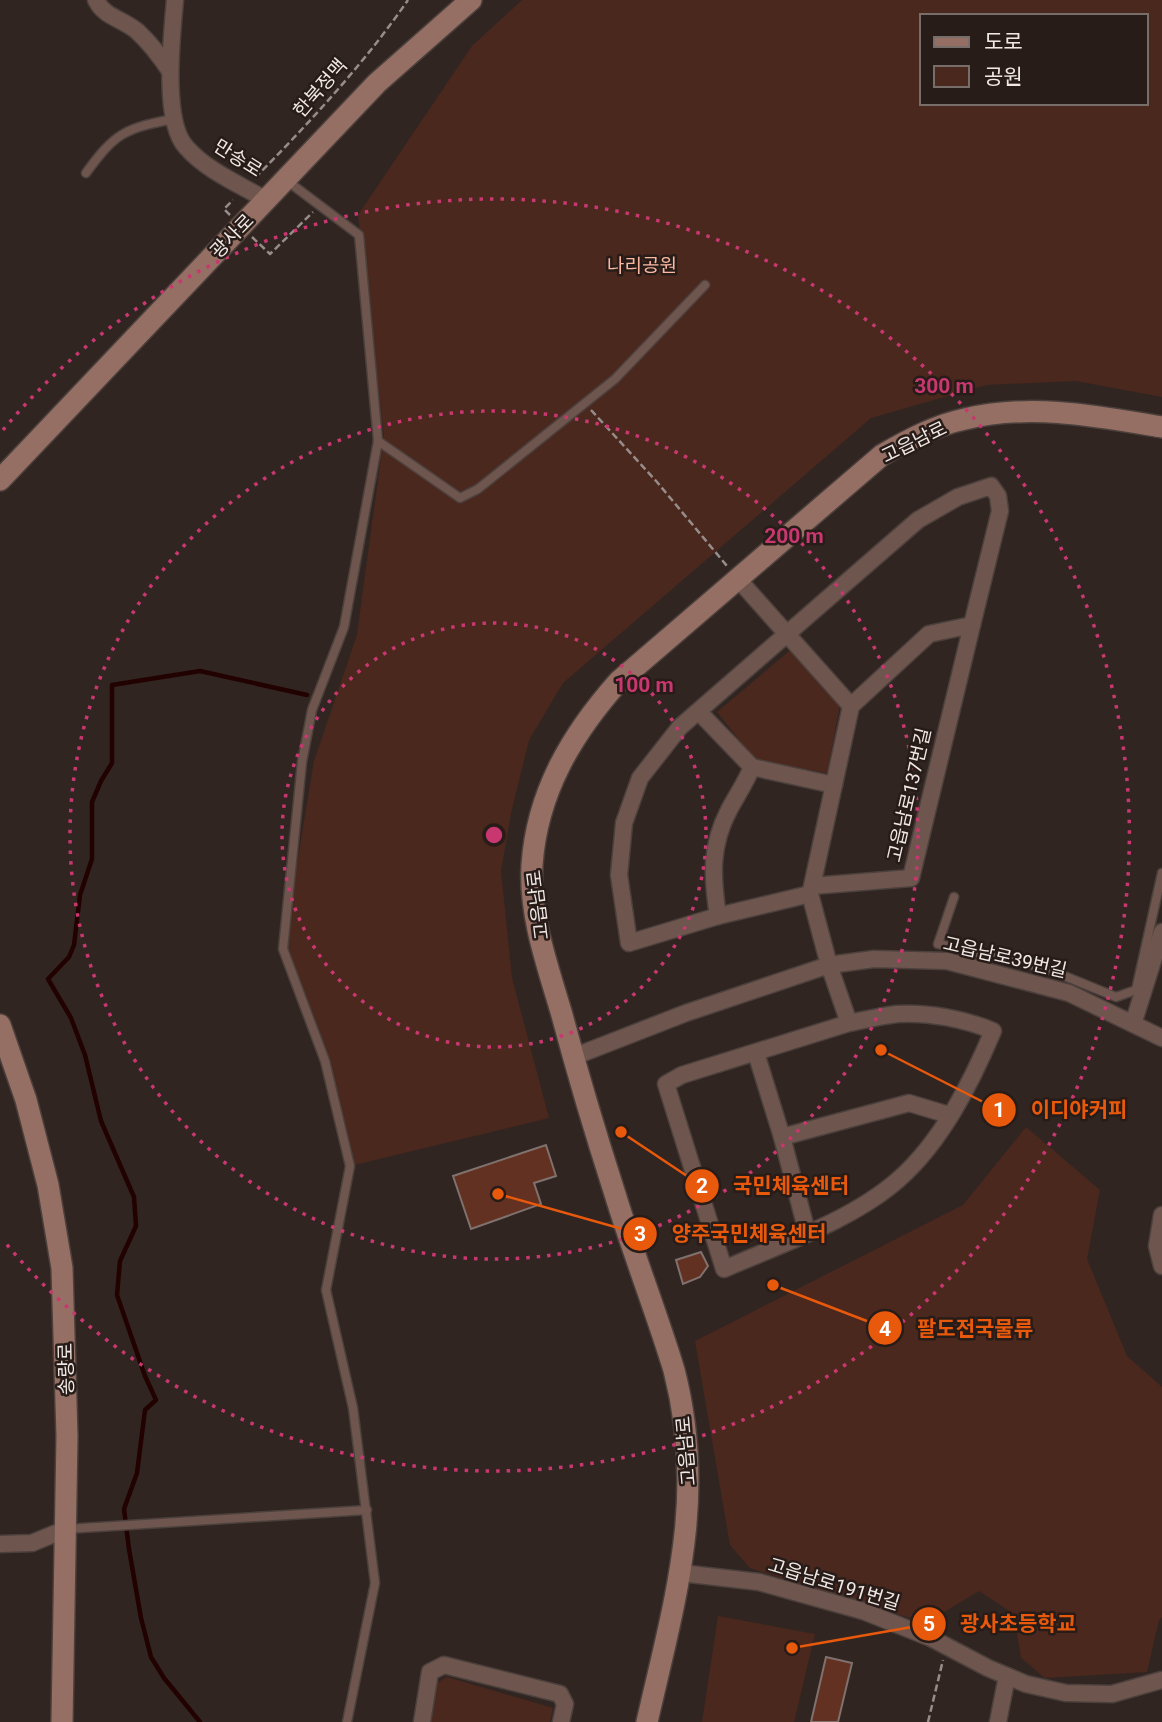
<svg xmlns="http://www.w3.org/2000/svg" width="1162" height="1722" font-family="Roboto,'Noto Sans KR',sans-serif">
	<rect width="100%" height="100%" fill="#312522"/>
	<g fill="#4a281e" fill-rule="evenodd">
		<path d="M522,0H1162V397L1076,381L986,385L871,418L563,683L529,740L511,813L501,871L512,978L549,1118L350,1166L325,1061L283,949L314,761L357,635L384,435L358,215L472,46ZM922,16H1146V103H922Z"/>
		<polygon points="793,648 840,705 827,773 755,760 717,712"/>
		<polygon points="1026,1127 1100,1190 1087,1259 1127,1356 1162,1387 1162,1617 1159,1620 1147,1672 1045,1678 1021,1658 1014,1614 979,1591 926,1623 750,1568 730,1545 695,1341 963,1205"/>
		<polygon points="718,1616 815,1634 794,1722 702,1722"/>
		<polygon points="447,1677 553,1708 550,1722 431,1722 437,1683"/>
	</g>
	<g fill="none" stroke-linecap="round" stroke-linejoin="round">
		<polyline stroke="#220200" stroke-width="4.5" points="200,1722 164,1678 151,1657 141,1618 129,1549 124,1509 137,1473 145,1410 156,1400 145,1376 117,1295 120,1261 136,1226 134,1197 101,1121 85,1055 71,1018 48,979 69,957 74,945 80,895 92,859 92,802 101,781 112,763 112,685 200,671 307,695"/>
	</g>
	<g fill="#633121" stroke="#7f716d" stroke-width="2">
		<polygon points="546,1145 556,1176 534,1183 541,1204 471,1229 453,1176"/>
		<polygon points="701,1252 708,1266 700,1277 683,1284 676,1260"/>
		<polygon points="826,1657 852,1663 838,1722 811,1722"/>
	</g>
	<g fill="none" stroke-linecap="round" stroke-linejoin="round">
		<defs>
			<g id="lane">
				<path d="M86,173C115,133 125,128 174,119"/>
				<polyline points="286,180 359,235 378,441 344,627 312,710 302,762 283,949 325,1061 350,1166 326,1290 353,1408 375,1583 347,1722"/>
				<polyline points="378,441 460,498 478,489 615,379 705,285"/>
				<polyline points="954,897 938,944 1045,968 1116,997 1136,990 1162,873"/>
				<polyline points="66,1529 367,1510"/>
			</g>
			<g id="street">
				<path d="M96,0C104,17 123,19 137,31C150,43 160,56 170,71"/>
				<path d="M175,0C172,34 162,121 186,147C207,171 239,184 266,200"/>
				<polyline points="738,579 851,706"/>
				<polyline points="699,712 752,767 834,785"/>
				<path d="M812,886L911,878L972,625L929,634L851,706L812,886L810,894L829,965L849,1023C864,1020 881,1016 897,1014C928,1012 965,1019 993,1031C971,1083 942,1141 899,1179C853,1220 781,1244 724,1269L666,1084L682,1075L849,1023"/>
				<polyline points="810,894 718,916 629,943 619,875 624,823 640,778 680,727 918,520 958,497 991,486 998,496 1000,511 972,625"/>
				<path d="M718,916C712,877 710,846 729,810C737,795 746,782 752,767"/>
				<polyline points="1133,1024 1162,932"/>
				<polyline points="756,1053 782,1137 807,1232"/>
				<polyline points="573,1057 686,1013 829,965 874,959 947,961 1069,993 1162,1038"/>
				<polyline points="782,1137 909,1103 949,1115"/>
				<polyline points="1162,1215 1157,1246 1162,1266"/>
				<polyline points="0,1544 32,1543 66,1529"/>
				<polyline points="681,1573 759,1582 863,1611 931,1638 988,1668 1026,1684 1066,1693 1112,1694 1162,1680"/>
				<polyline points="422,1722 430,1672 444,1665 560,1694 565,1704 561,1722"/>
				<polyline points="998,1722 1007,1676"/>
			</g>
			<g id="secondary">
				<polyline points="0,480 377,83 471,0"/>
				<polyline points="0,1025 26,1100 48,1185 62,1268 67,1436 62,1722"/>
				<path d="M647,1722C675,1599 707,1497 674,1370C656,1311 633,1253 615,1194C596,1135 578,1075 562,1015C548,967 529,916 532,865C537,792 572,734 619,681L882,455C908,440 936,425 965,419C1031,403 1097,416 1162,427"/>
			</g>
		</defs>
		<use href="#lane" stroke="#4c403d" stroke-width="11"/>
		<use href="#street" stroke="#4c403d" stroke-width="19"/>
		<use href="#secondary" stroke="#4c403d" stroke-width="24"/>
		<g stroke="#968d8a" stroke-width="2.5" stroke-dasharray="7 3.5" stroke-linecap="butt">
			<path d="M255,178C310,122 363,65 408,0"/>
			<polyline points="230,215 224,209 233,200"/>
			<polyline points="252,237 270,254 313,212"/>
			<polyline points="591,410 657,482 727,566"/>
			<polyline points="928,1722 943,1660"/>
		</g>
		<use href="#lane" stroke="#6e564e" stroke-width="8"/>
		<use href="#street" stroke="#6e564e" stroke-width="16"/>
		<use href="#secondary" stroke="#956f63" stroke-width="21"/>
	</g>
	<g fill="none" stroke="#c93770" stroke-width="3.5" stroke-dasharray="3.5 7">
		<circle cx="494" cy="835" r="212"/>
		<circle cx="494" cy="835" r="424"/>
		<path d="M3 430A636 636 0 1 1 3 1240"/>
	</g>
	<g text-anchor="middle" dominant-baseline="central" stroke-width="5" stroke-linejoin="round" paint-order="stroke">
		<g font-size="19" fill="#f0e8e5" stroke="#271c18">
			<text transform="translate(320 88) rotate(-49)">한북정맥</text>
			<text transform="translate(238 158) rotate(32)">만송로</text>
			<text transform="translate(232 236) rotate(-46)">광사로</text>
			<text transform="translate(914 442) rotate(-26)">고읍남로</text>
			<text transform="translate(909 795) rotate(-77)">고읍남로137번길</text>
			<text transform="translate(538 905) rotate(-97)">고읍남로</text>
			<text transform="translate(1005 957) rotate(13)">고읍남로39번길</text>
			<text transform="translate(66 1369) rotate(-91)">송랑로</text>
			<text transform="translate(686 1451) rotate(-95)">고읍남로</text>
			<text transform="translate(834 1584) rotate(17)">고읍남로191번길</text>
		</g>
		<g font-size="19" fill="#fcb7a1" stroke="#271c18">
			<text x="642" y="265">나리공원</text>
		</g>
	</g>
	<circle cx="494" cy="835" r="10" fill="#c93770" stroke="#271c18" stroke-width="3.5"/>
	<g font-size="21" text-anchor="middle" font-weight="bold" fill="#c93770" stroke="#271c18" stroke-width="5" stroke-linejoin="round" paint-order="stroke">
		<text x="944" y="393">300 m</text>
		<text x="794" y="543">200 m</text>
		<text x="644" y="692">100 m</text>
	</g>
	<path fill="none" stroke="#e8590c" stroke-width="2.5" d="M881 1050L999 1110M621 1132L702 1186M498 1194L640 1234M773 1285L885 1328M792 1648L929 1624"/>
	<g fill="#e8590c" stroke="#271c18" stroke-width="2.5">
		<circle cx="881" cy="1050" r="7"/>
		<circle cx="621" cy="1132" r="7"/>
		<circle cx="498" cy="1194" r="7"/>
		<circle cx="773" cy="1285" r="7"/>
		<circle cx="792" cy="1648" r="7"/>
		<circle cx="999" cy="1110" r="18"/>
		<circle cx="702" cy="1186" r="18"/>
		<circle cx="640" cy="1234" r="18"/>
		<circle cx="885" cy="1328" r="18"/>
		<circle cx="929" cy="1624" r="18"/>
	</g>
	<g font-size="21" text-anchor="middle" font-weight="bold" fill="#fff">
		<text x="999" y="1117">1</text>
		<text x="702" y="1193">2</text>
		<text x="640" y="1241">3</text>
		<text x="885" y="1336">4</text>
		<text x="929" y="1631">5</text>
	</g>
	<g font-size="21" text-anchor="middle" font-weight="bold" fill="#e8590c" stroke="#271c18" stroke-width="5" stroke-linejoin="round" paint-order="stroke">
		<text x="1079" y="1117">이디야커피</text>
		<text x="791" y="1193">국민체육센터</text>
		<text x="749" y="1241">양주국민체육센터</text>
		<text x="975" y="1336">팔도전국물류</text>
		<text x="1018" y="1631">광사초등학교</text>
	</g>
	<rect x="920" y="14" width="228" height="91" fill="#271c18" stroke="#776e6a" stroke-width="2"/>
	<rect x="934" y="37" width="35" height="10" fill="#956f63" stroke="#776e6a" stroke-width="2"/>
	<text x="984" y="49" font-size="21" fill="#f0e8e5">도로</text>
	<rect x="934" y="66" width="35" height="21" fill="#4a281e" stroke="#776e6a" stroke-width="2"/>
	<text x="984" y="84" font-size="21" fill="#f0e8e5">공원</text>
</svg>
